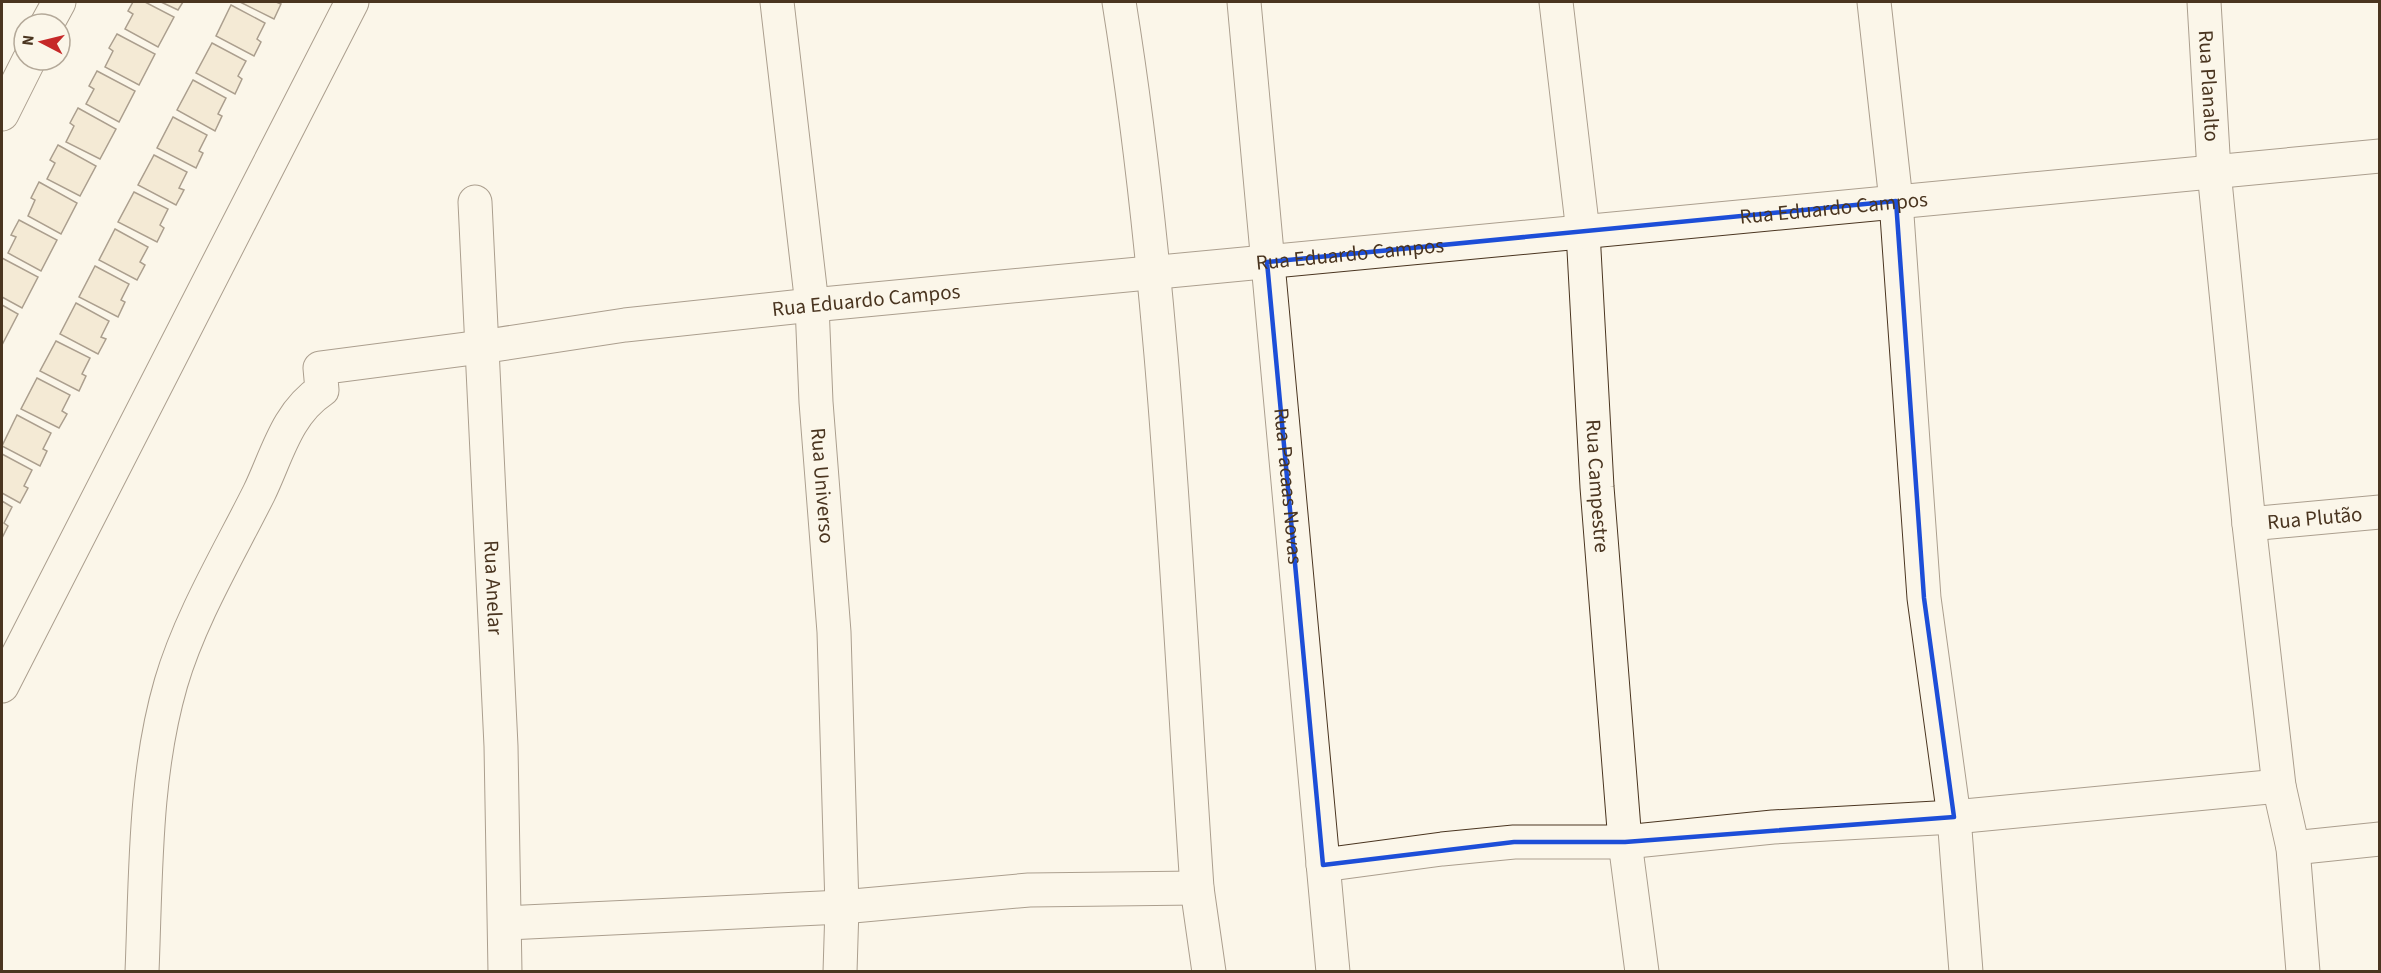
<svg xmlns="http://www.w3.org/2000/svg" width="2381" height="973" font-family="'Source Sans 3',sans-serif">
	<rect width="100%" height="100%" fill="#fbf6e9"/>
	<g fill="#ecdcbc" stroke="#4a3520" stroke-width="1.5">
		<polygon points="133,2 145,2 174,17 158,47 125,29 133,14 128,11"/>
		<polygon points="161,2 183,2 178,10"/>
		<polygon points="240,2 276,2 281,4 274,19"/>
		<polygon points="231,5 265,23 257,39 261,42 254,56 216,36"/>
		<polygon points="117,34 155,54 139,85 105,67 113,51 109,48"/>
		<polygon points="212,43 246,61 238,76 242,79 235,94 196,73"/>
		<polygon points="97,71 135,91 119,122 86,104 94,89 89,86"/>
		<polygon points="193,80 226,98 218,114 222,116 215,131 177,110"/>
		<polygon points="78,108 116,129 100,159 66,142 74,126 70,123"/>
		<polygon points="173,117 207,135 199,151 203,153 196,168 157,148"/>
		<polygon points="58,145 96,166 80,196 47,179 55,163 50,160"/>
		<polygon points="154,155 187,172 179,188 184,190 176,205 138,185"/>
		<polygon points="39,182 77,203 61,234 28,216 35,200 31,198"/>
		<polygon points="134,192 168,209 160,225 164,228 157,242 118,222"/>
		<polygon points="19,220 57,240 41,271 8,253 16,237 11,235"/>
		<polygon points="115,229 148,247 140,262 145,265 137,280 99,260"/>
		<polygon points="2,258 38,277 22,308 2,297"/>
		<polygon points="95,266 129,284 121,300 125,302 118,317 79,297"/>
		<polygon points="76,303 109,321 101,337 106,339 98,354 60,334"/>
		<polygon points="2,305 18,314 2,345"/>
		<polygon points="56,341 90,358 82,374 86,376 79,391 40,371"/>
		<polygon points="37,378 70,395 62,411 67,414 59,428 21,409"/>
		<polygon points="17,415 51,433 43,449 47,451 40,466 2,446"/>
		<polygon points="2,454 32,470 24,486 28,488 20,503 2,493"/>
		<polygon points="2,501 12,507 4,523 8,526 2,538"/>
	</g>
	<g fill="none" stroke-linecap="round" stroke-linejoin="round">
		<defs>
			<g id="minor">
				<path id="s1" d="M777,2L812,305L816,402L834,632L842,907L840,972"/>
				<path d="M1119,2C1166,294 1177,593 1197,888L1209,972"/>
				<path id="s2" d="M1244,2L1333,972"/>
				<path id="s3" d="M1556,2L1583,232L1597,487L1625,842L1642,972"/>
				<polyline points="1874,2 1896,201 1924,598 1954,817 1966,972"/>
				<path id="s4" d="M2204,2L2214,171L2249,524L2279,786L2293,848L2303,972"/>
				<polyline points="47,24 59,2"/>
				<polyline points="2,114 29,60"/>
				<path id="s5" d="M475,202L501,746L505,972"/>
				<path id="s6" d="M2249,524L2380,512"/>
				<polyline points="2,686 352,2"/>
				<polyline points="2293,848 2380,839"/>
				<polyline points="1323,865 1442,849 1514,842 1625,842 1773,827 1954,817 2279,786"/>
				<polyline points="505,923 842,907 1029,890 1197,888"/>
				<path id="s7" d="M142,972C146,875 144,776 171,683C190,618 229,553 259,493C277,456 286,414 322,390L320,368L481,347L625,325L812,305L2380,156"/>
			</g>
		</defs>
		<use href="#minor" stroke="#4a3520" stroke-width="35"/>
		<use href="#minor" stroke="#fbf6e9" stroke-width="33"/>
	</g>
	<path d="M0 0H2381V973H0ZM1896,201L1924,598L1954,817L1625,842H1514L1323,865L1267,262Z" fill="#fbf6e9" fill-opacity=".55" fill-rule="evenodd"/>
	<path fill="none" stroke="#1d4ed8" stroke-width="4.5" stroke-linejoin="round" d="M1896,201L1924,598L1954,817L1625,842H1514L1323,865L1267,262Z"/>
	<g text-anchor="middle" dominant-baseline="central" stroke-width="4.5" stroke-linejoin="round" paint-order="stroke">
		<g font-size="21" fill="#4a3520" stroke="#fbf6e9">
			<text stroke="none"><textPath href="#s4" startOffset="84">Rua Planalto</textPath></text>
			<text stroke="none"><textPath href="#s7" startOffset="2168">Rua Eduardo Campos</textPath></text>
			<text stroke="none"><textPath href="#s7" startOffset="1682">Rua Eduardo Campos</textPath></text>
			<text stroke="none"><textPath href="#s7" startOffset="1196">Rua Eduardo Campos</textPath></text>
			<text stroke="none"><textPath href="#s1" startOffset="486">Rua Universo</textPath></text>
			<text stroke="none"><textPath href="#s2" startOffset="486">Rua Pacaas Novas</textPath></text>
			<text stroke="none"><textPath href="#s3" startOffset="486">Rua Campestre</textPath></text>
			<text stroke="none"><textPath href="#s6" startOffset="66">Rua Plutão</textPath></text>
			<text stroke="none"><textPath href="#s5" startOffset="386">Rua Anelar</textPath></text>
		</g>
	</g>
	<rect width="2381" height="973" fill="none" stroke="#4a3520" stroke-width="6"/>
	<g transform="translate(42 42) rotate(277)"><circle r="28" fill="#fbf6e9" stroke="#b4a999" stroke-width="1.5"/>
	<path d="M0-4.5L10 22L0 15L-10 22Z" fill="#c62828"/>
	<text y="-9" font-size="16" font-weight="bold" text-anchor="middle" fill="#4a3520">N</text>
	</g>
</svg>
